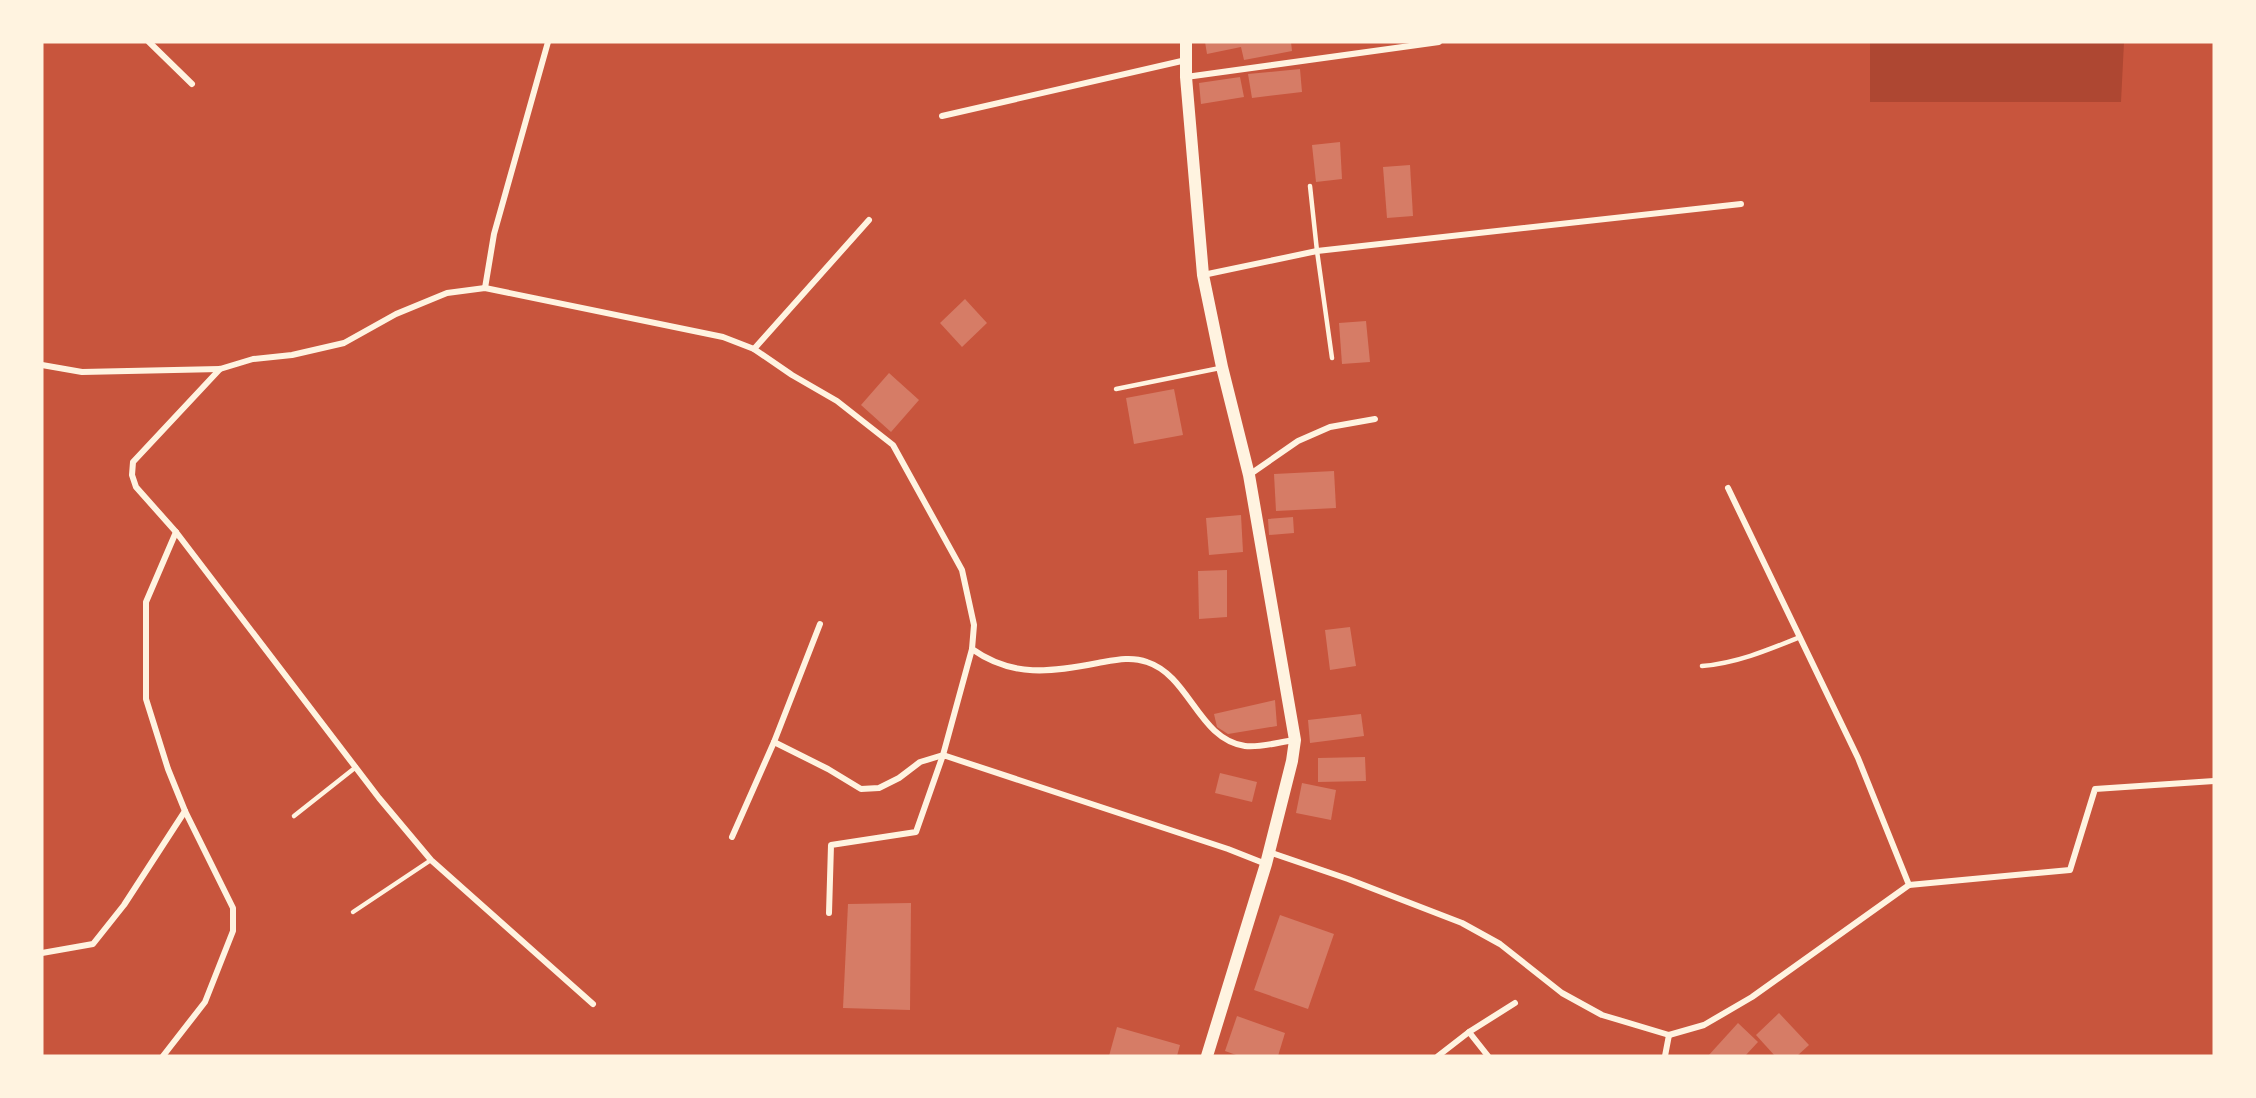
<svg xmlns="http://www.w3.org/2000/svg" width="2256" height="1098" font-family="Karla,sans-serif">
	<rect width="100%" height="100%" fill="#c8553d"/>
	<polygon fill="#ae4732" points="1870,42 2124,42 2121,102 1870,102"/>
	<g fill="#d67c66">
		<polygon points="1205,42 1291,42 1292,51 1244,60 1241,47 1207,54"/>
		<polygon points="1300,69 1302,92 1252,98 1248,74"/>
		<polygon points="1240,77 1244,97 1201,104 1199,83"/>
		<polygon points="1340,142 1342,179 1316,182 1312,145"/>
		<polygon points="1410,165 1413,216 1387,218 1383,167"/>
		<polygon points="965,299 987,323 962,347 940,323"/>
		<polygon points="1366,321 1370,362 1342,364 1339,323"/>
		<polygon points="889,373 919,400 891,432 861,405"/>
		<polygon points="1174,389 1183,435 1134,444 1126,398"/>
		<polygon points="1334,471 1336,508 1276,511 1274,474"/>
		<polygon points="1241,515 1243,552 1209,555 1206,518"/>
		<polygon points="1293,517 1294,533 1269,535 1268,519"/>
		<polygon points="1227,570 1227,617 1199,619 1198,571"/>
		<polygon points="1350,627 1356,666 1330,670 1325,630"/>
		<polygon points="1275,700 1277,726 1228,734 1217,727 1214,714"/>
		<polygon points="1361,714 1364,736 1310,743 1308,720"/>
		<polygon points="1365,757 1366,781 1318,782 1318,758"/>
		<polygon points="1220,773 1257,782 1252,802 1215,793"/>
		<polygon points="1302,783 1336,790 1331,820 1296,813"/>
		<polygon points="911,903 910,1010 843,1008 848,904"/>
		<polygon points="1280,915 1334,934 1308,1009 1254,990"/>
		<polygon points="1779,1013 1809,1045 1797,1056 1775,1056 1756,1035"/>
		<polygon points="1237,1016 1285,1033 1278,1056 1239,1056 1225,1051"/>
		<polygon points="1738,1023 1758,1042 1745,1056 1708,1056"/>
		<polygon points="1117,1027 1180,1045 1177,1056 1109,1056"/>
	</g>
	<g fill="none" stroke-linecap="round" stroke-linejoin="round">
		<g stroke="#fff3e0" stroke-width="4.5">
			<polyline points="1310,186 1317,251 1332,358"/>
			<polyline points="1116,389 1220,368"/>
			<path d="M1702,666C1737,663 1768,650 1800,637"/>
			<polyline points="294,816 356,767"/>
			<polyline points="353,912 431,860"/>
		</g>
		<g stroke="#fff3e0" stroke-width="6">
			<polyline points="149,42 192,84"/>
			<polyline points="1186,77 1439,42"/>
			<polyline points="942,116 1186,60"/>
			<polyline points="1203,275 1317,251 1741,204"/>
			<polyline points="485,288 494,234 548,42"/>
			<polyline points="754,349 869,220"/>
			<path d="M42,365L82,372L220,369L253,359L292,355L344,343L396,314L447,293L485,288L723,337L754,349L792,375L837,401L893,445L962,570L974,625L972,649C1013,678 1051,672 1098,663C1115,660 1131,656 1147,662C1190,676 1198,739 1245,746C1260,748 1279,742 1295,740"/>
			<polyline points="220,369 133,462 132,475 136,487 176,532 379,798 431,860 593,1004"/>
			<polyline points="1249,475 1298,441 1330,427 1375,419"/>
			<polyline points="820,624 774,742 828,769 861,789 879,788 899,778 920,762 943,755 972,649"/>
			<polyline points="732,837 774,742"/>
			<polyline points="1269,852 1348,879 1462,923 1500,944 1562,993 1602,1015 1669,1035 1704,1025 1752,997 1909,885 1858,758 1728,488"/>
			<polyline points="1909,885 2070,870 2095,789 2214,781"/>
			<polyline points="829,913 831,845 916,832 943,755 1228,849 1266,864"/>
			<polyline points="42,953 93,944 124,905 185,811"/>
			<polyline points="1469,1032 1488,1056"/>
			<polyline points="163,1056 205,1002 233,931 233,908 185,811 168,769 146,699 146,602 176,532"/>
			<polyline points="1438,1056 1469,1032 1515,1003"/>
			<polyline points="1665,1056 1669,1035"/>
		</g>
		<polyline stroke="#fff3e0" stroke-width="12" points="1186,42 1186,77 1203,275 1222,367 1249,475 1295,740 1292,761 1266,864 1207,1056"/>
	</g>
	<rect width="2256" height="1098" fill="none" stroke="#fff3e0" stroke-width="87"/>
</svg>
